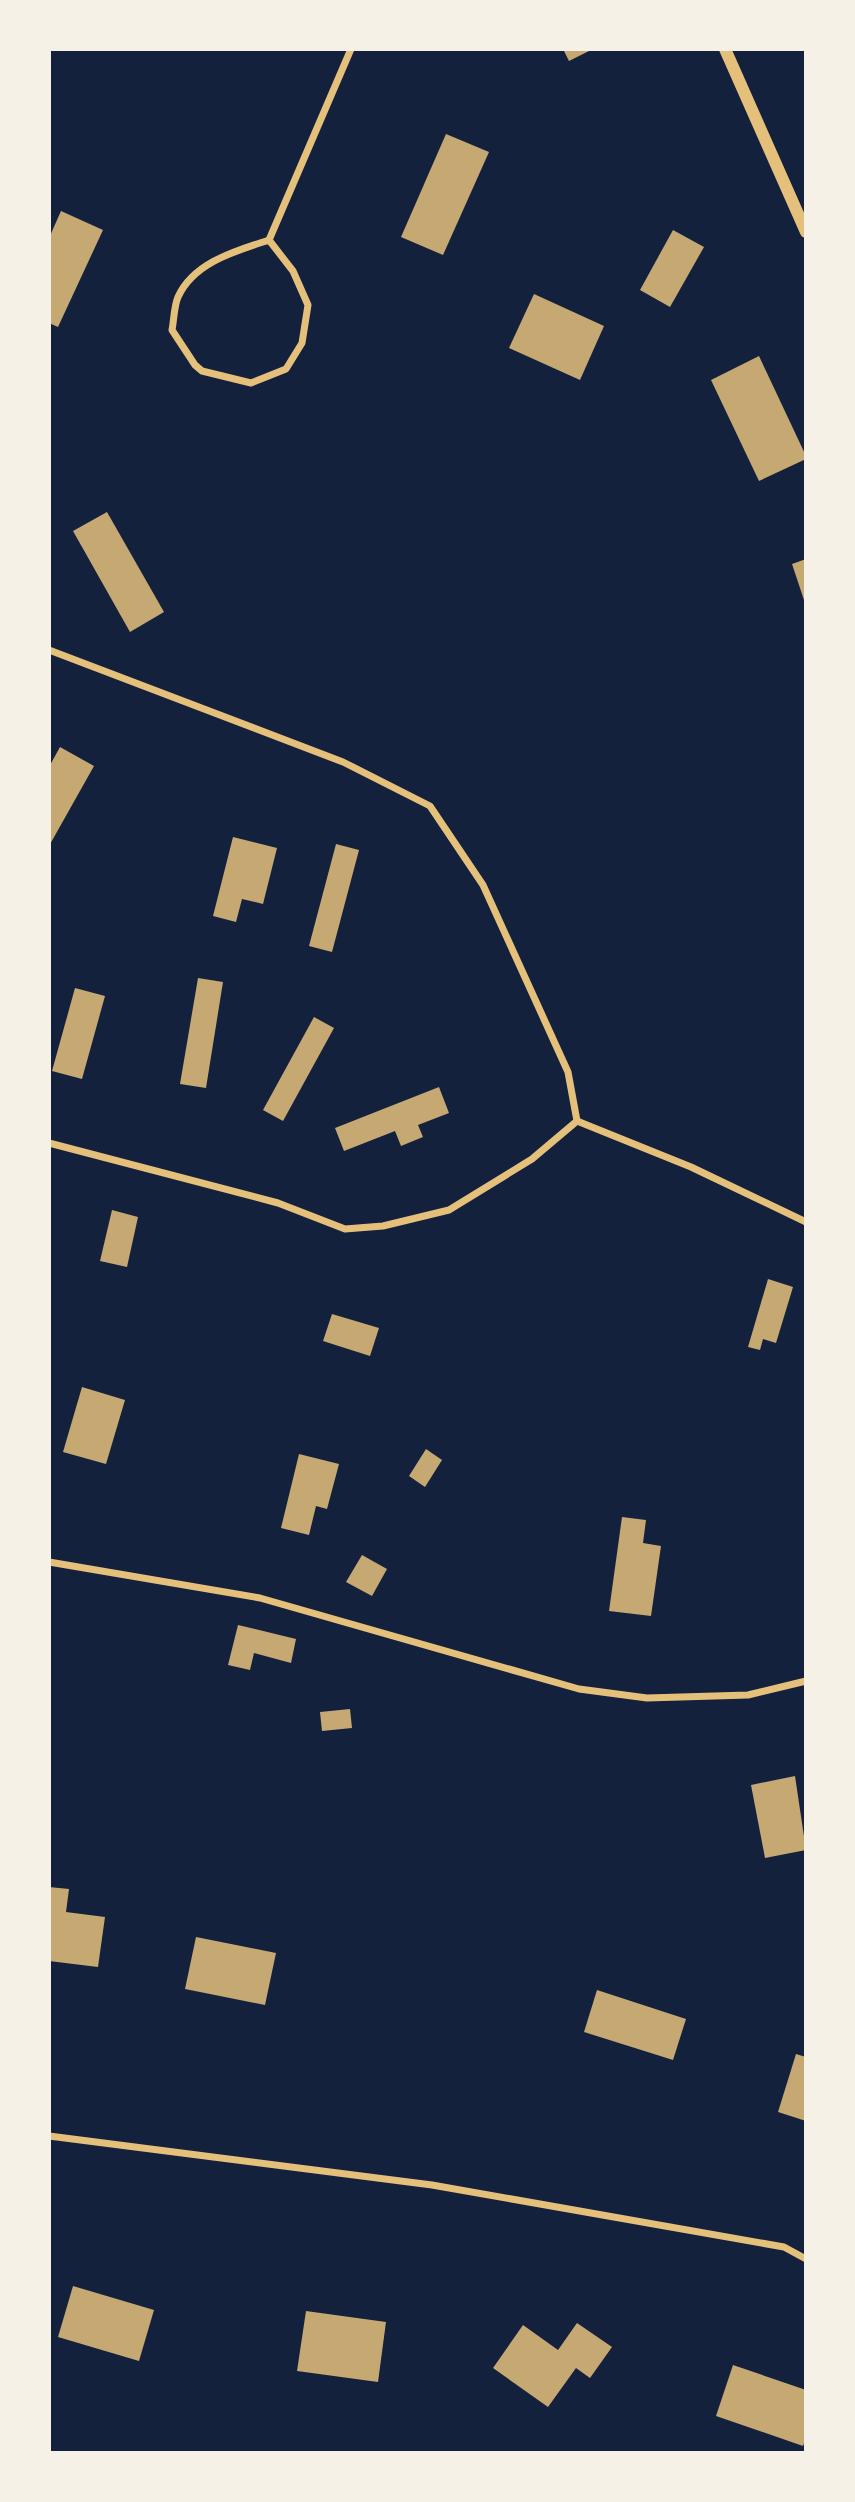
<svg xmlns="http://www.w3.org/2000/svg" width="855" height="2502" font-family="Barlow,sans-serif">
	<rect width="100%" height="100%" fill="#14213d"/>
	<g fill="#c6a872">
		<polygon points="563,49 593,49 569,61"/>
		<polygon points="446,134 489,152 443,255 401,237"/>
		<polygon points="61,211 103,230 58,327 49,323 49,238"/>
		<polygon points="673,230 704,247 670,307 640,290"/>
		<polygon points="534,294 604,326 580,380 509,348"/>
		<polygon points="759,356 806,456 806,459 759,481 711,380"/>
		<polygon points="107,512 164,612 130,632 73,531"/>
		<polygon points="806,559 806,603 805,603 792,564"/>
		<polygon points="60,747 94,766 49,846 49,767"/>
		<polygon points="233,837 277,848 263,904 242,899 236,922 213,916"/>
		<polygon points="336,844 359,850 332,952 309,946"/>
		<polygon points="198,978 223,982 206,1088 180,1084"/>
		<polygon points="75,988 105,996 82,1079 52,1071"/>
		<polygon points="314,1017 334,1028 283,1121 263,1110"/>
		<polygon points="439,1087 449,1113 418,1125 423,1137 401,1146 395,1131 344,1151 335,1128"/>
		<polygon points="112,1210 138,1217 127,1267 100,1261"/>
		<polygon points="768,1279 793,1287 776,1343 763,1339 760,1350 748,1347"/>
		<polygon points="332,1314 379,1328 370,1356 323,1341"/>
		<polygon points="82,1387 125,1400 106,1464 63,1452"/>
		<polygon points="426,1449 442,1460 425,1487 409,1476"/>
		<polygon points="299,1454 339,1464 327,1509 316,1506 309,1535 281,1528"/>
		<polygon points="622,1517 646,1520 643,1543 661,1546 651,1616 609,1611"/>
		<polygon points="362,1555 387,1569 372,1596 346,1582"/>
		<polygon points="238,1625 296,1639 291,1663 254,1653 250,1670 228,1665"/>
		<polygon points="350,1709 352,1728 322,1731 320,1712"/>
		<polygon points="795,1776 806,1850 765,1858 751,1785"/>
		<polygon points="49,1887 69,1889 66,1912 105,1917 98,1967 49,1961"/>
		<polygon points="196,1937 276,1953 265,2005 185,1989"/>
		<polygon points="597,1990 686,2019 673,2060 584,2032"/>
		<polygon points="796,2054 806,2057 806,2121 778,2112"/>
		<polygon points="73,2286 154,2310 139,2361 58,2337"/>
		<polygon points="306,2311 386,2322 378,2382 297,2371"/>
		<polygon points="577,2323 612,2347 590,2378 576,2368 548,2407 493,2368 523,2325 558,2350"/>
		<polygon points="733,2365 806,2390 806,2438 803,2446 716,2416"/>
	</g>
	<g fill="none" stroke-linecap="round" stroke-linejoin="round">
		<g stroke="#e5c07b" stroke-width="7">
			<path d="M269,240L293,271L308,305L302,343L286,369L251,383L202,371L195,365L172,330C174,320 174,306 178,297C194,262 236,251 269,240Z"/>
			<polyline points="269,240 351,49"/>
			<polyline points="49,650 343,762 430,806 483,885 568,1072 577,1121 532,1159 449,1210 383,1226 345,1229 278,1203 49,1143"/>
			<polyline points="577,1121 691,1167 806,1222"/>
			<polyline points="49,1562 260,1598 579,1689 647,1698 748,1695 806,1681"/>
			<polyline points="49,2136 432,2185 784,2247 806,2259"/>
		</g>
		<polyline stroke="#e5c07b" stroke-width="12" points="725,49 806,232"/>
	</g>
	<rect width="855" height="2502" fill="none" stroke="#f6f1e7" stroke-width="102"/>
</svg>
